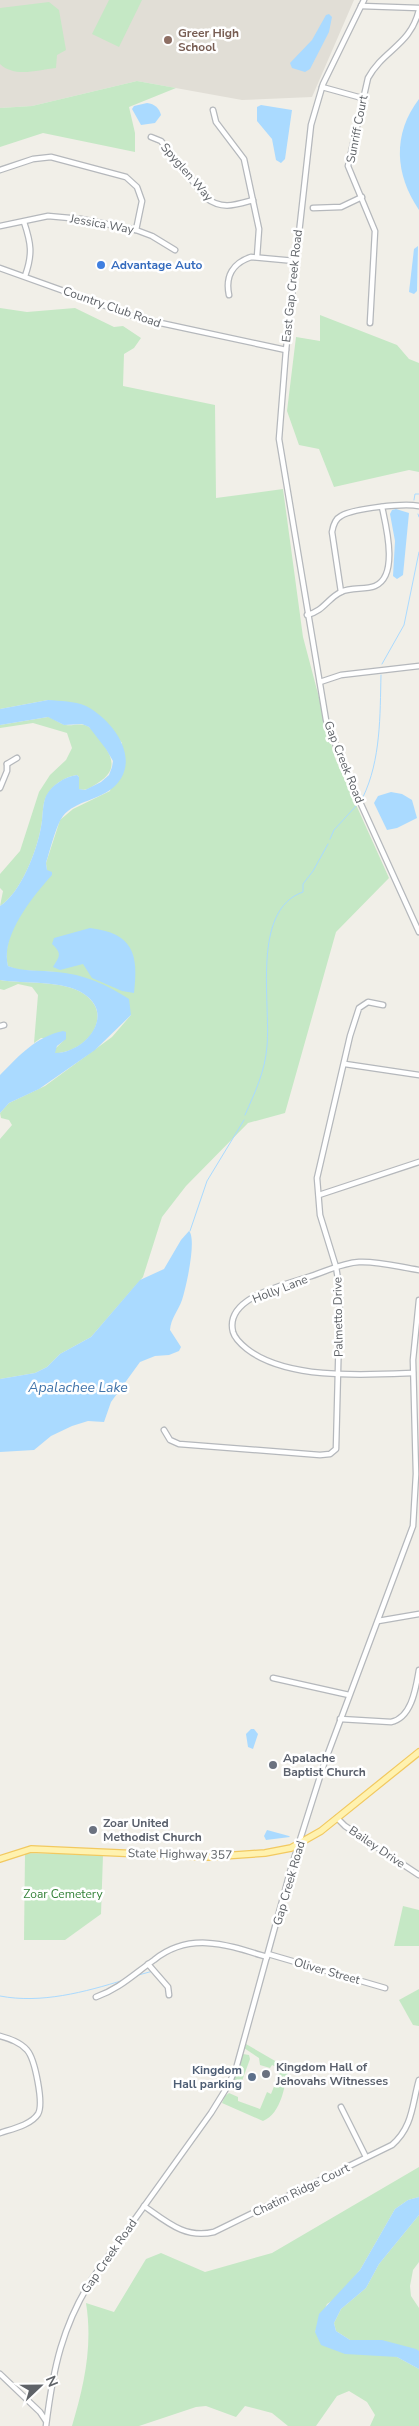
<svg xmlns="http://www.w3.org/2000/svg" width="419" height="2426" font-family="'Nunito Sans',sans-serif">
	<rect width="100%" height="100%" fill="#f1efe8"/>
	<polygon fill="#e1ded6" points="0,0 354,0 312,97 242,100 137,81 32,106 0,108"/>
	<g fill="#c5e8c5">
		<polygon points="109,0 142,0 119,47 92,34"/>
		<path d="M49,2L59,10L66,50L57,55L56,68C37,70 15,78 0,64V8Z"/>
		<polygon points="137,81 176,88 129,107 135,133 135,152 43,133 0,147 0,108 32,106"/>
		<path d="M0,308L27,312L75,308L114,327L123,326L141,338L134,348L124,354L123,386L215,405L216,498L283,489L303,637L335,758L389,878L336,932L285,1113L248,1123L186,1186L162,1217L143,1277L91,1337L60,1354L47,1367L35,1373L0,1379V1139L12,1125L9,1120L1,1118L0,1113L9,1103L45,1086L112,1037L131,1015L56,972L18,970L8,966C0,938 29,896 48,879L46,863L60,820L73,809L110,791L122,743L105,721L93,711L48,700L0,709Z"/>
		<polygon points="320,315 397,345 409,359 419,363 419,472 409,470 334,487 319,449 299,445 287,411 296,337 320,341"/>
		<path d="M48,717C54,718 59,724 66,725C74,726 82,722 89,727C94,731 98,737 102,742C116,762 116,773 93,786C88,789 85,791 79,789V777L77,775C64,777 52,785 46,797C42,805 43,818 41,827C37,850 21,893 0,906L3,891L0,888V874L20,851L39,792L50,775L66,760L72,748L67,733L33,723L0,728V725Z"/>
		<path d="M0,980C24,984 64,980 84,994C116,1016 85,1053 55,1053V1049L65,1039L41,1038L34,1043L38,995L32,987L18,984L4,990L0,989Z"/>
		<polygon points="25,1853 103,1855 101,1914 65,1940 24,1940"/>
		<polygon points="403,1906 419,1910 419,1946 394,1946"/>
		<polygon points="419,1989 419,2026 413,2025 399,2000"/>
		<path d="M246,2044L289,2069C284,2086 282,2113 263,2121L222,2103L225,2096L229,2093L238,2097V2101L260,2109L267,2092L271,2094L281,2069L272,2065L270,2068L260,2065L259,2058L244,2048Z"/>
		<polygon points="243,2054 249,2055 250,2059 239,2089 234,2091 230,2088"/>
		<path d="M419,2167V2197L408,2200L395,2209L360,2270L335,2299L327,2304L315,2332L397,2357L419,2369V2426H370L375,2415L367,2402L349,2391L337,2396L316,2426H288L272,2413L245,2406L236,2417L206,2406L196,2407L139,2426H72C84,2386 93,2346 86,2303L114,2312L146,2259L161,2253L205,2272L272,2253Z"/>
		<polygon points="419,2215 419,2262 413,2270 410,2286 411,2296 419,2308 419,2351 371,2340 350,2340 336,2331 334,2323 341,2309 366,2288 379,2264"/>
	</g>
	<g fill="#aadaff">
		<polygon points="329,14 332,17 329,32 310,69 305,72 292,68 290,63 312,40 326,15"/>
		<path d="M419,99V210C395,175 392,134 419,99Z"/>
		<path d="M147,103C155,104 159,108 161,115L155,123L141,125L132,109L134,106Z"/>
		<polygon points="261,105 292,110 285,159 281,163 276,160 272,139 257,121 257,107"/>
		<polygon points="418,246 417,291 414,294 409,292 414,249"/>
		<polygon points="396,509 409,513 403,575 397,579 393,576 395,541 390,514 392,510"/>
		<path d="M48,700C61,701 74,701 86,706C113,720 142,759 115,786C100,800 75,801 63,816C56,825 50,851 46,863L47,870L52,872V875C34,895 0,936 8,966C24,972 40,970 57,972C83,974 108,985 129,999L131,1015L95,1050L39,1089L9,1103L0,1113V1075C19,1056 35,1037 63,1031L66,1032V1039L57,1046L55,1053C85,1053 116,1015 84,994C64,980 24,984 0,980V906C21,893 37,850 41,827C43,818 42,805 46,796C52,785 64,777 77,775L79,777V789L85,790L101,782L109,775L112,767L113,761L106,749L89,727L82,724L64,725L48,717L0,725V709Z"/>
		<polygon points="391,792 402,794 412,800 417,818 397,828 387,830 374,803 378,796"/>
		<path d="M90,928C133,933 139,954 134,993L122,991L92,978L83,964L60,970L53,967C59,957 63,954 52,944L54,938Z"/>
		<path d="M189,1231C197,1239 186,1288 182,1300C178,1311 171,1318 170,1330L181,1347L179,1351L169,1355L155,1356L140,1362L111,1402L104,1422L88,1421L72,1426L51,1436L34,1450L0,1452V1379L35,1373L47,1367L60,1354L91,1337L140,1280L164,1269L181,1240Z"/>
		<polygon points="251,1729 254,1729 258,1734 253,1749 248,1747 246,1734"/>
		<polygon points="267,1830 289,1836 290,1837 266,1840 264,1836"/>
		<polygon points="419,2197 419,2215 379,2264 366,2288 341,2309 334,2323 336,2331 350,2340 382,2340 416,2349 419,2351 419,2369 397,2357 345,2354 321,2345 315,2332 319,2314 360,2270 395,2209 408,2200"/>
	</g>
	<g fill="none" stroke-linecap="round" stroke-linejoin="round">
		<g stroke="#aadaff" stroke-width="1">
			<polyline points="414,500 415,494 419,494"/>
			<polyline points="418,514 419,517"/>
			<polyline points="382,664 404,625 419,552"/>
			<path d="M363,797C381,760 380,715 381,675"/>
			<polyline points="330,839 334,830 356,806"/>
			<path d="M245,1115C255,1092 265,1072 267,1046C271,1003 251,910 303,892V884L313,871L328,844"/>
			<polyline points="190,1231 207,1181 244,1120"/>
			<polyline points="135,1976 153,1971"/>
			<path d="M0,1996C41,2004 85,1992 124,1980"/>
		</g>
		<defs>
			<g id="minor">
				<polyline points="364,0 323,84 311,125 286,350 279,439 326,720 345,769 419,932"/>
				<polyline points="361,6 419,8"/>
				<polyline points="322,87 362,98"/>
				<polyline points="213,110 216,122 244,159 259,229 257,257"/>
				<path d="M151,137L161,141L206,198C222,210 235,205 253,200"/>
				<polyline points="0,170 33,159 51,157 126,177 137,187 142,201 136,230"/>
				<polyline points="313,208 341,207 362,197"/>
				<path d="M24,222C31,243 33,254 25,276"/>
				<polyline points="0,226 48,216 81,219 136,230 152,236 175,250"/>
				<polyline points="0,268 142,319 286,350"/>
				<path d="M229,295C225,276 233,263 251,257L295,261"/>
				<path d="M370,323L375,231L348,166L368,78C384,49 410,46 419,10"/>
				<path d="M341,592L332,532C333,526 335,519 341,516C355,508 404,503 419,506"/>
				<path d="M307,615C324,611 328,598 341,592C351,587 365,590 375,586C399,576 386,526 382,507"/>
				<polyline points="320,682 341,675 419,666"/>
				<polyline points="7,764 17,758"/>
				<polyline points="0,788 7,771 7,764"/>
				<polyline points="0,1026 4,1025"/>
				<polyline points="345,1064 419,1075"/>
				<polyline points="319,1195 419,1162"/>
				<path d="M413,1373C365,1375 287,1380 247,1349C242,1345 235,1339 233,1332C224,1297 285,1285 308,1277C325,1272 341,1263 359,1262C379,1261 399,1267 419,1270"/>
				<polyline points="164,1430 170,1440 179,1444 320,1455 330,1454 336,1449 340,1291 336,1267 320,1215 317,1178 350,1036 359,1008 368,1002 383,1005"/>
				<polyline points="378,1621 419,1614"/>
				<polyline points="273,1678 349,1695"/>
				<path d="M340,1719L391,1722C412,1718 416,1687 419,1670"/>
				<polyline points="337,1818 345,1826 419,1875"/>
				<polyline points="268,1954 385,1988"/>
				<polyline points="148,1964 168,1987 169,1995"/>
				<path d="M96,1997C119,1989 134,1974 154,1960C190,1931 228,1945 267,1957"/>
				<path d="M0,2036C10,2039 20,2042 27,2050C35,2059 44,2104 38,2114C31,2125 12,2129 0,2133"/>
				<polyline points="341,2107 366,2157"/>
				<path d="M144,2206C167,2222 185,2239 214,2232L392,2145C413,2127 412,2104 419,2080"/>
				<polyline points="0,2374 40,2412 46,2421"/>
				<path d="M46,2426C53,2369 62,2325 94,2276L211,2113L229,2084L237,2065L292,1865L324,1764L413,1526L416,1474L413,1360L419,1300"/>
			</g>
			<polyline id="major" points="0,1859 31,1849 208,1857 265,1853 291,1848 321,1831 419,1752"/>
		</defs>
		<use href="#minor" stroke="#b5b8bc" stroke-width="7"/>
		<use href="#major" stroke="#f2c960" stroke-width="8"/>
		<use href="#minor" stroke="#fff" stroke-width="4.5"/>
		<use href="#major" stroke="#fff2af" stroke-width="5.5"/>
	</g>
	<circle fill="#8d6e63" stroke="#fff" stroke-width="2" cx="168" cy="40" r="5"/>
	<circle fill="#3f7fe0" stroke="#fff" stroke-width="2" cx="101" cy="265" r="5"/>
	<g fill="#6b7280" stroke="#fff" stroke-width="2">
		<circle cx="273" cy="1765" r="5"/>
		<circle cx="93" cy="1830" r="5"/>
		<circle cx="266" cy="2074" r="5"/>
	</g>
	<circle fill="#5c6f8a" stroke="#fff" stroke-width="2" cx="252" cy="2077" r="5"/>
	<g text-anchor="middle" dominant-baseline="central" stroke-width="5" stroke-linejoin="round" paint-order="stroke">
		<g font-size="12" font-weight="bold" fill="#785e54" stroke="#fff" text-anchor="start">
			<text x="178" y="33">Greer High<tspan x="178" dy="14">School</tspan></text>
		</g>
		<g font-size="12" fill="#5f6368" stroke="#fff">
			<text transform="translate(357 129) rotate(-79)">Sunriff Court</text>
			<text transform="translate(187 172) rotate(49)">Spyglen Way</text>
			<text transform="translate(102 224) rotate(10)">Jessica Way</text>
			<text transform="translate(292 286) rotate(-84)">East Gap Creek Road</text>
			<text transform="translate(112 307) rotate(19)">Country Club Road</text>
			<text transform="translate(344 762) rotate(68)">Gap Creek Road</text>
			<text transform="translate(280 1289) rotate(-21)">Holly Lane</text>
			<text transform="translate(338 1317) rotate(-91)">Palmetto Drive</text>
			<text transform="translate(377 1847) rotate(34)">Bailey Drive</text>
			<text transform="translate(180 1854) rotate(1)">State Highway 357</text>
			<text transform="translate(289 1883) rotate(-74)">Gap Creek Road</text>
			<text transform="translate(327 1971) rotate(16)">Oliver Street</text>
			<text transform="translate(301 2190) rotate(-26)">Chatim Ridge Court</text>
			<text transform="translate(109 2256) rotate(-55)">Gap Creek Road</text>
		</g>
		<g font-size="12" font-weight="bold" fill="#366cbe" stroke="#fff" text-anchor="start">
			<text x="111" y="265">Advantage Auto</text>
		</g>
		<g font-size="12" font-weight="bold" fill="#5b616d" stroke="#fff" text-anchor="start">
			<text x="283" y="1758">Apalache<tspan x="283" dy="14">Baptist Church</tspan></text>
			<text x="103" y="1823">Zoar United<tspan x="103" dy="14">Methodist Church</tspan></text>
			<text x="276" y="2067">Kingdom Hall of<tspan x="276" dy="14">Jehovahs Witnesses</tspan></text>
		</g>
		<g font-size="12" fill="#348238" stroke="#fff">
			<text x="63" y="1894">Zoar Cemetery</text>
		</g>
		<g font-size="12" font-weight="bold" fill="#4e5e75" stroke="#fff" text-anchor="end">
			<text x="242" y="2070">Kingdom<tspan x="242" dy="14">Hall parking</tspan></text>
		</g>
		<g font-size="14" font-style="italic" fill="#4174aa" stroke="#fff">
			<text x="78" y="1387">Apalachee Lake</text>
		</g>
	</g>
	<g transform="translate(40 2386) rotate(68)" stroke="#ffffff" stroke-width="4" paint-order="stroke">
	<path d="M0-4L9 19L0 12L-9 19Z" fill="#5f6368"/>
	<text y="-8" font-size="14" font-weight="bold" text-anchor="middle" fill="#5f6368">N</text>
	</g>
</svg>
